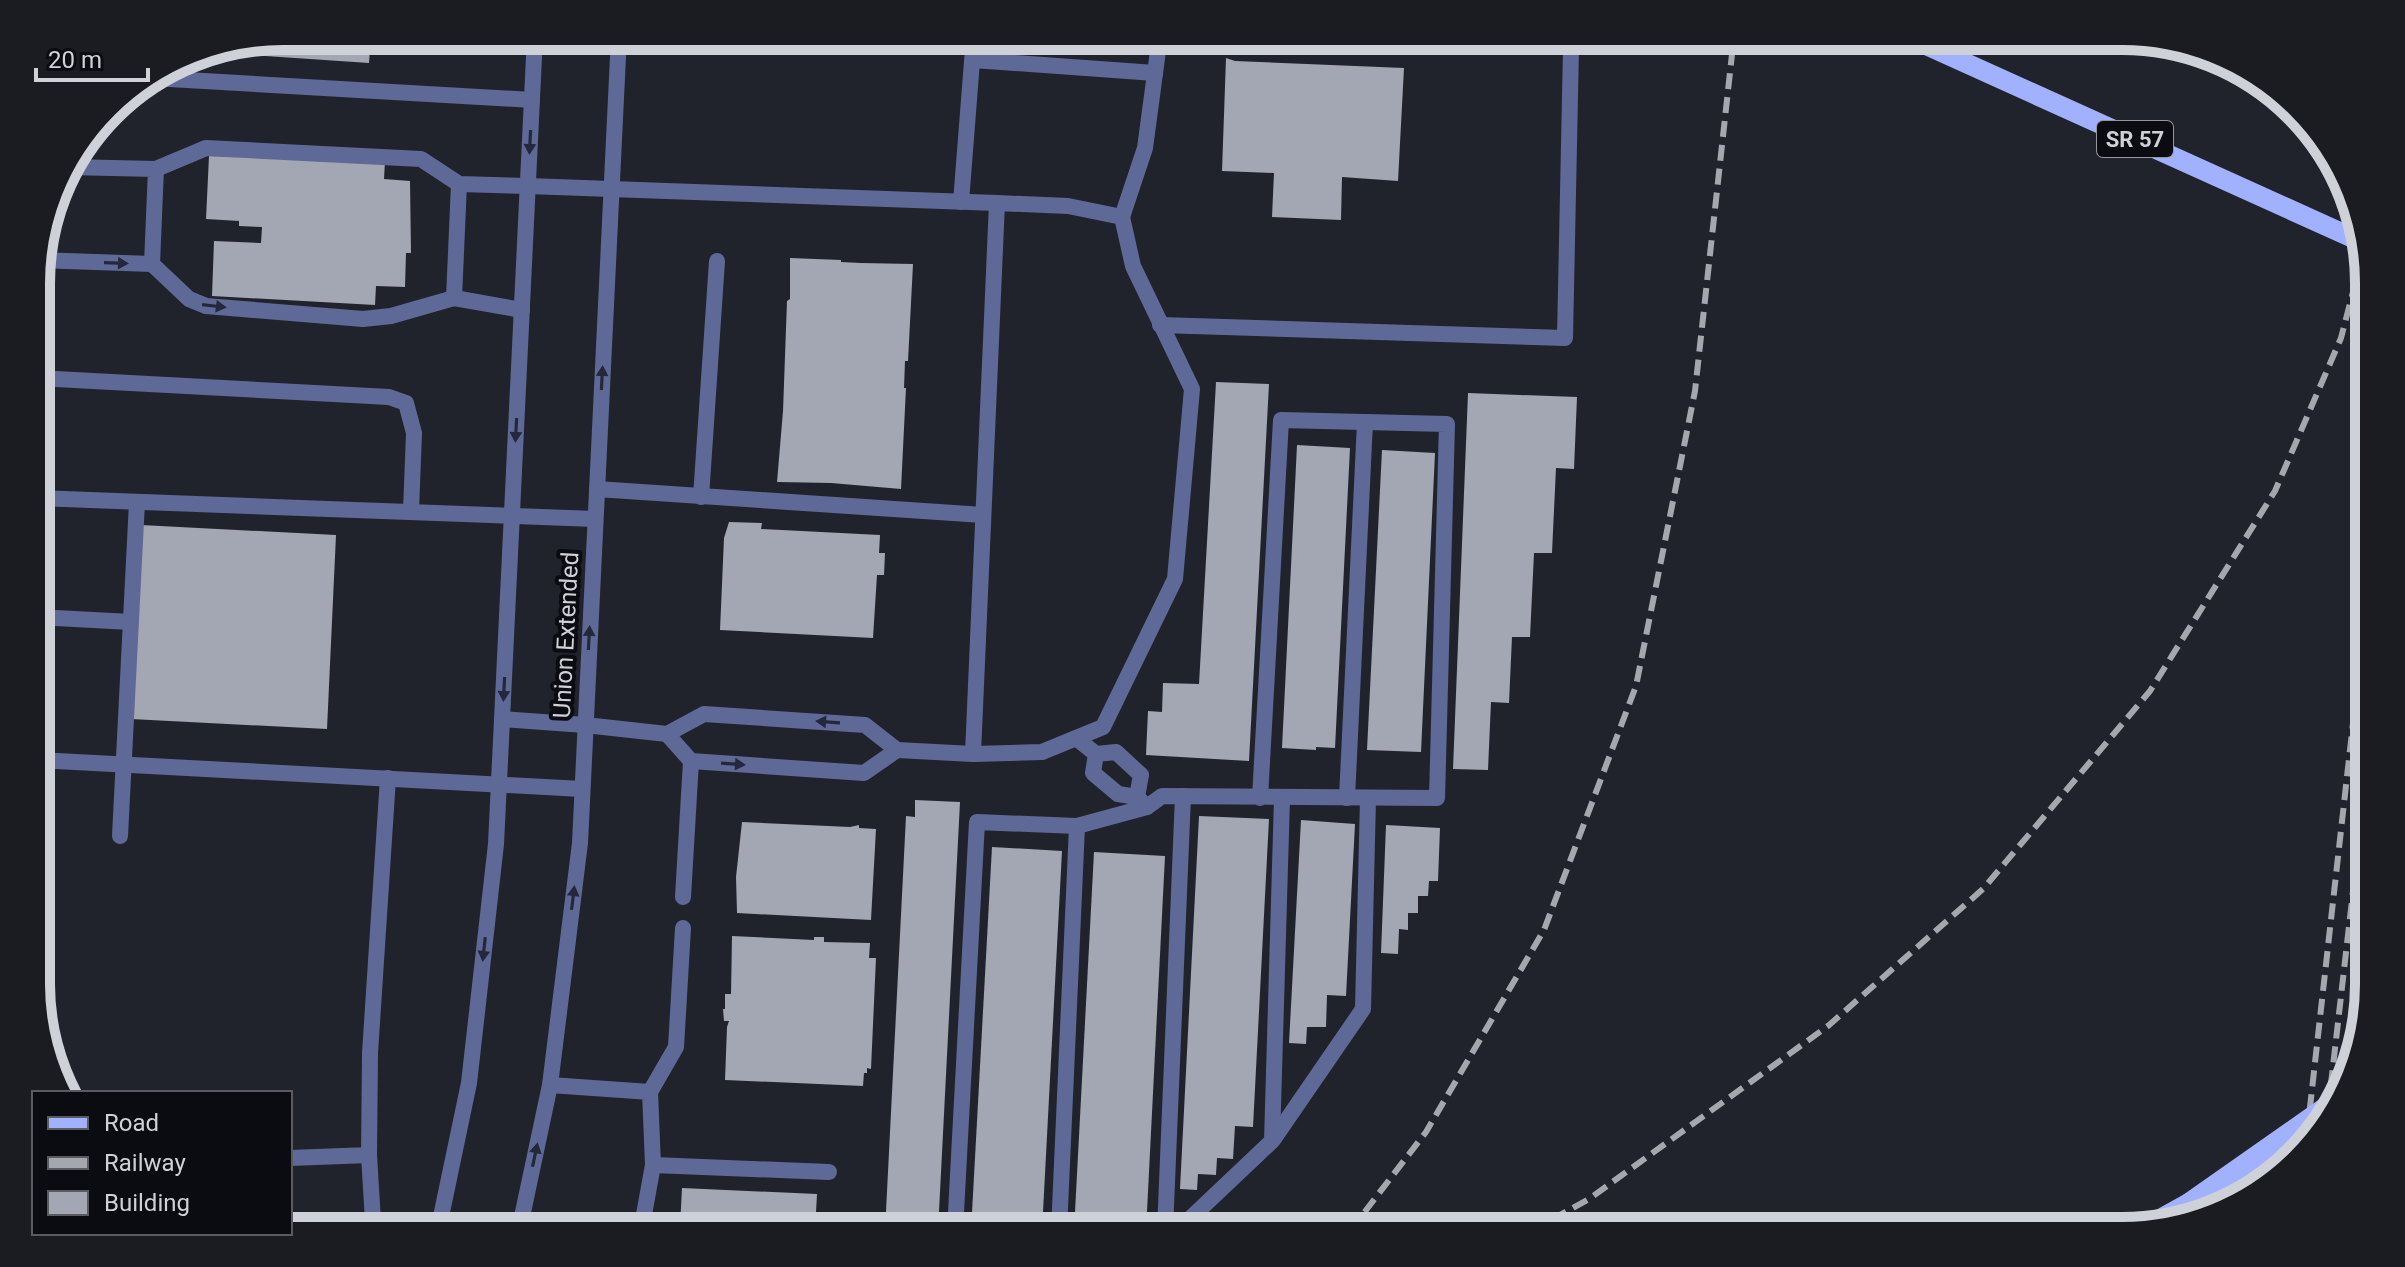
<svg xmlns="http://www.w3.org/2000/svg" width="2405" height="1267" font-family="Roboto,sans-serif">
	<rect width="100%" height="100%" fill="#20232c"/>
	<g fill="#a3a6b3">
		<polygon points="283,36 371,36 369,63 205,52"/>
		<polygon points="1226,58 1235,61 1404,68 1398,181 1342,177 1341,220 1272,217 1274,173 1222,171"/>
		<polygon points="209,156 385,161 384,179 410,181 411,253 406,253 405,287 376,286 375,305 212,296 214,241 261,243 262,227 239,226 239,221 206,219"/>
		<polygon points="790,258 841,260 841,262 861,263 913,264 908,361 905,361 904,388 906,388 901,489 831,483 777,482 783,411 787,301 790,299"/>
		<polygon points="1216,382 1269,384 1249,761 1146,755 1148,711 1162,712 1163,683 1199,684"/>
		<polygon points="1468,393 1577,397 1574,469 1556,468 1552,553 1534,553 1530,637 1512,637 1509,703 1491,702 1488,770 1453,769"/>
		<polygon points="1297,445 1350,448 1335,748 1316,747 1316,750 1282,748"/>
		<polygon points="1382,450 1435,453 1421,752 1367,750"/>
		<polygon points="729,522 762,523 761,529 880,535 879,553 885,553 884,575 877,575 873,638 720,630 724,538"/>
		<polygon points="141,525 336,535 327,729 131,719"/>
		<polygon points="915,800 960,802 938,1231 885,1231 906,816 915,817"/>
		<polygon points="1199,816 1269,819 1253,1127 1235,1126 1233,1159 1217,1158 1216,1175 1198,1174 1197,1190 1180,1189"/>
		<polygon points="1301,820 1355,824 1346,996 1327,995 1326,1027 1307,1027 1306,1044 1289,1043"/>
		<polygon points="742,822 850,827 859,825 859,828 876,829 871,920 737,913 736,877"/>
		<polygon points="1386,825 1440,828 1438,881 1429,881 1428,896 1418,896 1418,913 1408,913 1408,930 1399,929 1398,954 1381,953"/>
		<polygon points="992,847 1062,851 1042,1231 971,1231"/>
		<polygon points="1094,852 1165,856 1146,1231 1074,1231"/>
		<polygon points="732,936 814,940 814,937 824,937 824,942 870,943 869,958 876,958 871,1069 867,1068 867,1073 864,1073 863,1086 725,1080 727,1027 729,1021 724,1021 723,1009 725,1009 725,994 731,994"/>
		<polygon points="682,1188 817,1194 815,1231 668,1231 668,1226 680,1227"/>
	</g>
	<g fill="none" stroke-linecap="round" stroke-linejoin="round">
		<g stroke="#5f6998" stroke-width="16">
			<polyline points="973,60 1155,73"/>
			<polyline points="152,78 532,100"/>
			<polyline points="156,169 206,148 421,159 459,184 528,186"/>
			<polyline points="961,202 974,36"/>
			<polyline points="1122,217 1145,148 1160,36"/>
			<polyline points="38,260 152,264 156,169 67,167"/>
			<polyline points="152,264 189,299 206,306 363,319 391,316 454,298 522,310"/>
			<polyline points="454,298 459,184"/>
			<polyline points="1160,325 1565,338 1571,48 1542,36"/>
			<polyline points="37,378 389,397 406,403 414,433 411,511"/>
			<polyline points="597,489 983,515"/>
			<polyline points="701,497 717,261"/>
			<polyline points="37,498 595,519"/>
			<polyline points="37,617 131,622"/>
			<polyline points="585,725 667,734 704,714 865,725 897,750 973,754 997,203 611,189"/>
			<polyline points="667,734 691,761 864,773 897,750"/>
			<polyline points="1076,738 1096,754 1116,752 1141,775 1137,797 1118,794 1093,773 1096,754"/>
			<polyline points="973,754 1042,752 1103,727 1175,579 1192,389 1133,266 1122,217 1068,206 997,203"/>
			<polyline points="38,760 582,789"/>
			<polyline points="1137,797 1147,807 1162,796 1437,798 1447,424 1281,420 1260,798"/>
			<polyline points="1347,798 1365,422"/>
			<polyline points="120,836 137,502"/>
			<polyline points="683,897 691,761"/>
			<polyline points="550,1085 650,1092 653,1165 641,1231"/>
			<polyline points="650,1092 676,1047 683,928"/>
			<polyline points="1273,1140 1363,1009 1368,798"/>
			<polyline points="290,1158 369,1155 370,1053 388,778"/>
			<polyline points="653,1165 829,1172"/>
			<polyline points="367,1231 373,1221 369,1155"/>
			<polyline points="955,1231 977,822 1077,826 1147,807"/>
			<polyline points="1059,1231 1077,826"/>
			<polyline points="1165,1231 1183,796"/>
			<polyline points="1177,1231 1272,1141 1282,798"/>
		</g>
		<g stroke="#5f6998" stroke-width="16">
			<polyline points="528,186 611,189"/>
			<polyline points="502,719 585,725"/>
			<polyline points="438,1231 469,1083 496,844 535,36"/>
			<polyline points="519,1231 550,1085 580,843 619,36"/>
		</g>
		<g stroke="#a1b0ff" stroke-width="20">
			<polyline points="1906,36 2364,243"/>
			<polyline points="2144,1228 2189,1203 2281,1165"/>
		</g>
		<g stroke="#a4a7ae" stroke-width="6" stroke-dasharray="16 8" stroke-linecap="butt">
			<polyline points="2328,1110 2368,760"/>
			<polyline points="2307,1134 2368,589"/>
			<polyline points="1350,1231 1426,1132 1544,930 1636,686 1695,391 1734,36"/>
			<polyline points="1531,1231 1589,1199 1828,1026 1983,889 2150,691 2275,491 2341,338 2365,246"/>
		</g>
		<polyline stroke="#a1b0ff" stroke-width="20" points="2189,1203 2340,1097"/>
	</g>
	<defs><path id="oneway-solid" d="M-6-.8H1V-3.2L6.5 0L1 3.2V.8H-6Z" transform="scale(2)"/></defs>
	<g fill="#24283a">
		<use href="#oneway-solid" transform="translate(530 142) rotate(93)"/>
		<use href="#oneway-solid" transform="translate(116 263) rotate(2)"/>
		<use href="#oneway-solid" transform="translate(214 306) rotate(7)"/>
		<use href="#oneway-solid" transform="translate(602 378) rotate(-87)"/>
		<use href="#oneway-solid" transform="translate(516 430) rotate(93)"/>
		<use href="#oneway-solid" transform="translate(589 638) rotate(-87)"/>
		<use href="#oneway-solid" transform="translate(504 689) rotate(93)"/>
		<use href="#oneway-solid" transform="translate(828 722) rotate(-176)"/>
		<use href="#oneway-solid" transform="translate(733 764) rotate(4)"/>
		<use href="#oneway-solid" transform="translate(573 898) rotate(-83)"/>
		<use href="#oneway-solid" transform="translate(484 949) rotate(96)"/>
		<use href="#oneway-solid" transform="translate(535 1155) rotate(-78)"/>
	</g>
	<g text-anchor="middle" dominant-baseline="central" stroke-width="8" stroke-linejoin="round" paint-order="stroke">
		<rect fill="#0b0c11" stroke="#94969c" stroke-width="2" x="2097" y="121" width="76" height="36" rx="6"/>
		<g font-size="22" font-weight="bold" fill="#cfd1d8">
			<text x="2135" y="139">SR 57</text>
		</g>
		<g font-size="24" fill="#cfd1d8" stroke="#0b0c11">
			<text transform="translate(566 635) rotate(-87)">Union Extended</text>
		</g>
	</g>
	<path d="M0 0H2405V1267H0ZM283 50H2122A233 233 0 0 1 2355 283V984A233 233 0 0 1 2122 1217H283A233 233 0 0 1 50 984V283A233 233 0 0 1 283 50Z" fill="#1b1c21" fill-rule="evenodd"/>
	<path fill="none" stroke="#cfd1d8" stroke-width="10" d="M283 50H2122A233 233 0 0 1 2355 283V984A233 233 0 0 1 2122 1217H283A233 233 0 0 1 50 984V283A233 233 0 0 1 283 50Z"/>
	<rect x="32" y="1091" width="260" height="144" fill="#0b0c11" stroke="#595b61" stroke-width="2"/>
	<rect x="48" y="1117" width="40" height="12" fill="#a1b0ff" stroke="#595b61" stroke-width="2"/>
	<text x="104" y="1131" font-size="24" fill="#cfd1d8">Road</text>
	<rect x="48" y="1157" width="40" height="12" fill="#a4a7ae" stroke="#595b61" stroke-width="2"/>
	<text x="104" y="1171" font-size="24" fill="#cfd1d8">Railway</text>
	<rect x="48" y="1191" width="40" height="24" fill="#a3a6b3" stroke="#595b61" stroke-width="2"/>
	<text x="104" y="1211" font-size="24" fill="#cfd1d8">Building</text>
	<path d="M36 68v12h112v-12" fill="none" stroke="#cfd1d8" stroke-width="4"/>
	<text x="48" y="68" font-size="24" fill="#cfd1d8" stroke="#0b0c11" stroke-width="6" paint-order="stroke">20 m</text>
</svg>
